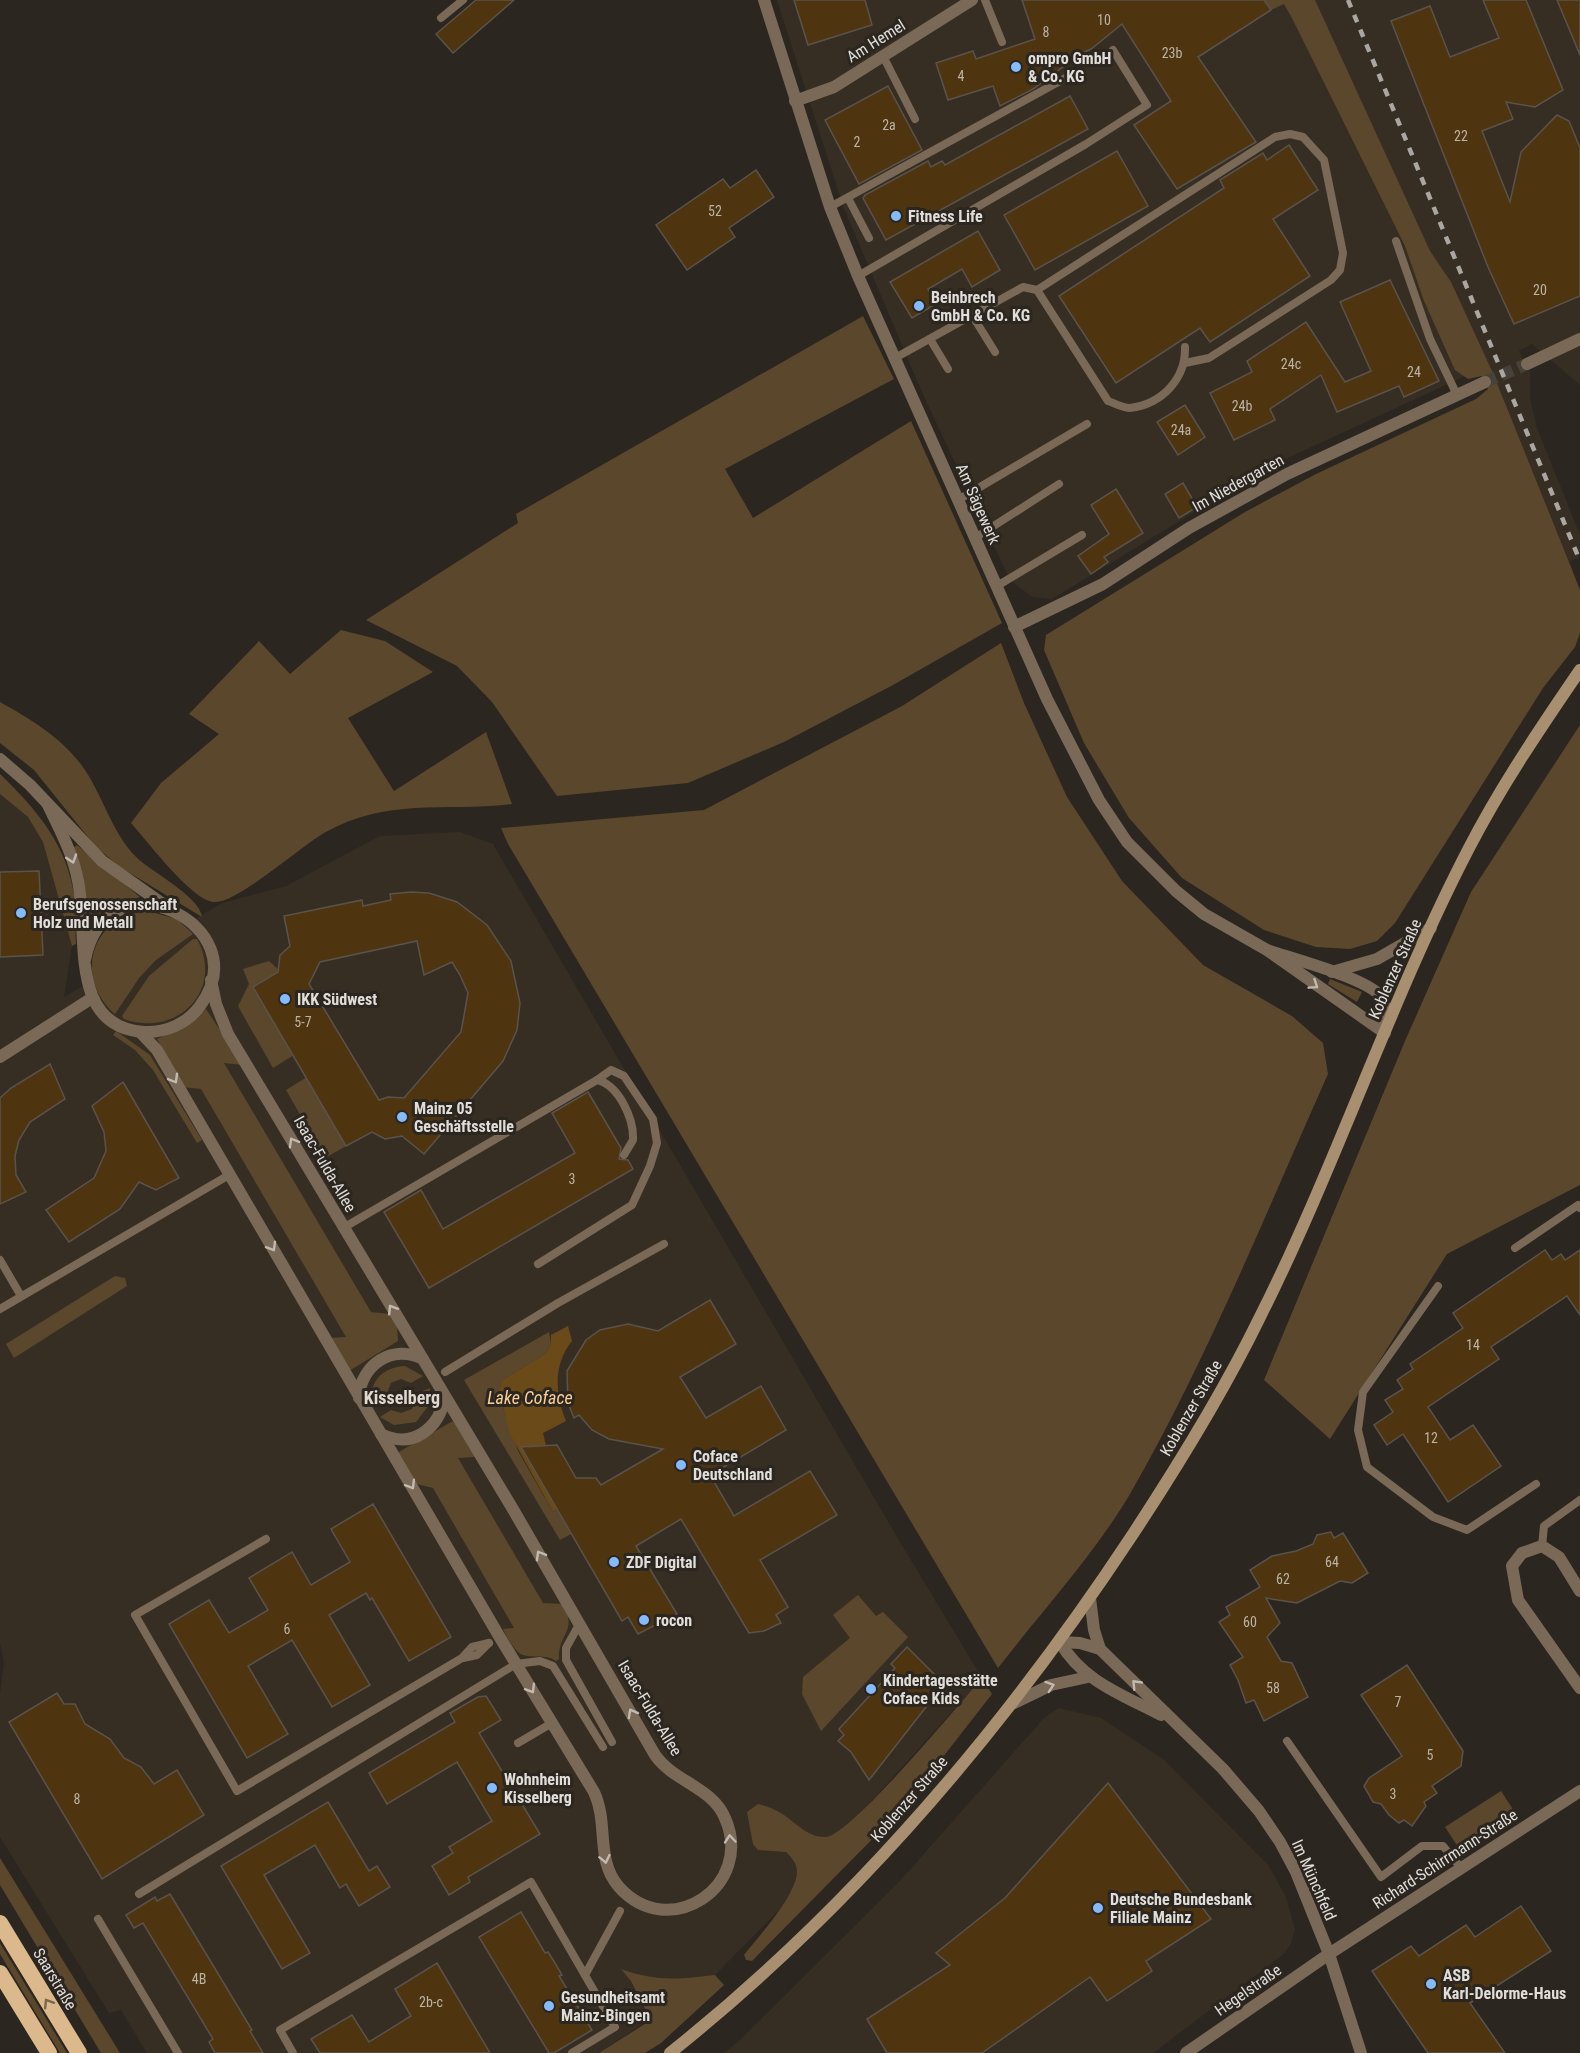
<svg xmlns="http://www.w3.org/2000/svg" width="1580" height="2053" font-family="'Roboto Condensed',sans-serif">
	<rect width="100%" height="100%" fill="#2b261f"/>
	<g fill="#372e23">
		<polygon points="777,0 1580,0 1580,385 1532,344 1519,351 1530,371 1530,398 1537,428 1580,535 1580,557 1569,562 1489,365 1266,468 1052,599 1032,597 1010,580 921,390 843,206"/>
		<polygon points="0,794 28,817 43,842 72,946 64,997 222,903 286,886 380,836 460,832 493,844 897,1537 982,1678 870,1803 783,1906 715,1975 599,2053 147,2053 121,2010 109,2013 0,1837 0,1694 4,1663 0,1643"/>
		<polygon points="1059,1708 1101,1718 1163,1759 1269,1866 1286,1897 1295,1929 1291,1943 1284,1954 1153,2053 724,2053 742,2038 899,1882 1044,1718"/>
	</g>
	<g fill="#5b472c">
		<polygon points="1264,0 1315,0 1430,251 1451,282 1492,371 1569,562 1580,590 1580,633 1575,647 1543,688 1395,923 1377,941 1350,949 1316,947 1264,930 1182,878 1129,818 1084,743 1044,650 1046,635 1245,512 1316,474 1476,399 1488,389 1482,376 1468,379 1455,370 1424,301 1405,246 1293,20 1284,4 1271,10"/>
		<polygon points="863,316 894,379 725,469 753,518 911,421 1002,623 893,685 784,742 688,783 557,796 492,702 457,666 366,620 518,523 516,514"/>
		<path d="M341,630L385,641L433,672L348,718L394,791L486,732L512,804C444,812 388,797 324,833C300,847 235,905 213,902C191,899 147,841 131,823L161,783L219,734L189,714L259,641L290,674Z"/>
		<path d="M1001,643L1024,703L1067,797L1122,881L1203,965L1292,1016L1323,1043L1328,1074C1265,1215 1207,1360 1130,1494C1094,1555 1041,1612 998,1668L508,844L501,828L704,810L902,706Z"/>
		<path d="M0,702C32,720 64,739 85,770C105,800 114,840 143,863C157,874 201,899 202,917L120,867L96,847L34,770L0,743Z"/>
		<polygon points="1580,725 1580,1185 1447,1254 1330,1439 1264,1380 1405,1041 1471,892"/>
		<path d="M0,774C35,808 64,841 73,889C77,906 75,926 76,944L72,946L43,842L28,817L0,794Z"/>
		<path d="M77,845L140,897C119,903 104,910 91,928H88L73,848Z"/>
		<path d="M148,911L177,919L193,934L156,960L139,978L115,1014C73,977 91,915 148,911Z"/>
		<path d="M193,939H197C225,991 176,1038 124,1019L122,1016L149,976Z"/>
		<polygon points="269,961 280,971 253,987 294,1055 273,1068 238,1006 249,984 243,969"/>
		<polygon points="1330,979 1362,992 1357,1002 1328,984"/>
		<polygon points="206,1009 243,1065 224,1063 371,1312 390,1314 397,1326 398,1341 349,1371 331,1338 346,1337 201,1089 182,1087 157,1039 187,1026"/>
		<polygon points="116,1031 150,1055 202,1140 197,1143 153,1070 135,1050 113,1035"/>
		<polygon points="307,1077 346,1146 325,1158 286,1090"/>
		<polygon points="115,1276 125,1278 127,1286 14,1358 6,1344"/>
		<polygon points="549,1332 551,1344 545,1354 504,1379 502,1404 518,1451 553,1512 557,1510 571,1534 560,1540 464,1380"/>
		<path d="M405,1366L423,1376L411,1383L401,1379L391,1383L385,1398L373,1405C367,1382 383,1367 405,1366Z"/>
		<polygon points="430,1388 430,1404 416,1422 394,1425 380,1417 391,1410 401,1413 412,1409 418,1393"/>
		<path d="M453,1421L475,1457L458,1458L543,1603L563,1604C578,1633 558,1632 559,1659L556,1661C546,1653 530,1660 519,1653C512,1647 507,1637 503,1629L514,1628L433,1488L417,1484L397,1453Z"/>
		<polygon points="858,1595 876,1616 883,1612 908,1637 821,1731 802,1694 803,1677 850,1638 833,1615"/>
		<path d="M982,1678L992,1694L904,1807L752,1961L746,1960L744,1955C759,1936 796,1896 797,1872C797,1863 791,1857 786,1852L758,1850L753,1844L747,1812L758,1804C765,1806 773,1808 779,1812C795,1821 807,1838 826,1837C851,1835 960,1703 982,1678Z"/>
		<polygon points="1501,1791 1516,1814 1460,1850 1445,1827"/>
		<polygon points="0,1858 120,2053 101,2053 0,1885"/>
		<polygon points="0,1943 67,2053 60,2053 0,1954"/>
		<path d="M621,1969C656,1982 680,1979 715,1975L724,1985L661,2043L645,2053H599L651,2020L631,1981Z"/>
	</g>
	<path fill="#6b4a19" d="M568,1326L572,1341C553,1364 555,1394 566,1421L543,1433L546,1446L576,1499L553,1512L510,1434L499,1390L504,1379L545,1354L551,1344V1335Z"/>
	<g fill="#4e3510" stroke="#59534c" stroke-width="1.5" fill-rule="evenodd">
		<polygon points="476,0 514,0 453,53 436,34"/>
		<polygon points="794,0 865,0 872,25 808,45"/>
		<polygon points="1022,0 1264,0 1271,10 1198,57 1256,142 1177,189 1134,125 1171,101 1122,24 1091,49 1066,61 1067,64 1033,89 1000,106 993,86 948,100 936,63 973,51 976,59 1035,39"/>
		<polygon points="1483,0 1526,0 1563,90 1535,107 1506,102 1513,119 1482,131 1510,202 1521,152 1557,115 1569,121 1580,148 1580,296 1514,324 1488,267 1391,21 1430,6 1450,57 1499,38"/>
		<polygon points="1557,0 1580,0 1580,55"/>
		<polygon points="888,86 922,150 859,184 825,120"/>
		<polygon points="1070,96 1088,129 886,240 863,198 865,195 928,161 931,167 942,161 945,165"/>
		<polygon points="1289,145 1318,190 1273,219 1310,276 1210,342 1200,328 1116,383 1059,296 1224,188 1220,180 1263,153 1267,160"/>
		<polygon points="1117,151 1148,206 1035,270 1004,215"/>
		<polygon points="756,170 774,197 729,228 735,237 687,270 656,225 723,179 730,188"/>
		<polygon points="978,231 1000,270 972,287 962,269 928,289 936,304 912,318 890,282"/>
		<polygon points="1390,280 1439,381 1404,397 1399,386 1337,412 1321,375 1270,409 1275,420 1234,440 1210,393 1252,372 1247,361 1306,322 1345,382 1371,371 1340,302"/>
		<polygon points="1185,405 1205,437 1178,455 1157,422"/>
		<polygon points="1183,483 1197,507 1179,518 1165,494"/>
		<polygon points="1116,489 1143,533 1104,557 1108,562 1091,574 1078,556 1109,534 1091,505"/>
		<polygon points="39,871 43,955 0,957 0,872"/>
		<path d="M411,892L429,893L457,902L487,925L511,961L520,1003L517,1030L503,1061L424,1154L402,1136L385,1139L372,1132L346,1146L253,987L278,972L280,955L290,946L284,916L362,900L363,906L391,900L390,894ZM417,941L424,975L452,962L460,975L468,993L461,1032L404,1098L388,1097L379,1100L309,984L320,962Z"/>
		<polygon points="50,1064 65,1099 30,1122 19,1140 15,1156 16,1175 26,1192 0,1204 0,1098 11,1088"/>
		<polygon points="123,1082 179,1178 156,1190 139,1182 120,1209 69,1242 46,1210 94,1178 106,1151 104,1132 92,1106"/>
		<polygon points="588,1092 621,1148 619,1159 628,1160 633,1169 429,1288 384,1212 421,1190 443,1229 575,1153 552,1113"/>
		<polygon points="1545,1250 1552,1260 1561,1254 1565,1260 1580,1250 1580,1315 1567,1296 1491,1347 1499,1359 1428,1407 1450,1440 1473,1425 1501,1466 1448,1502 1403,1434 1387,1445 1374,1425 1393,1412 1385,1400 1403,1389 1397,1380 1413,1369 1410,1364 1463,1328 1453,1313"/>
		<polygon points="710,1300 736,1344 680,1377 706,1418 761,1386 786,1430 710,1475 734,1516 810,1471 837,1515 760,1560 788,1607 776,1615 781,1623 764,1631 749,1633 681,1519 636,1546 677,1614 638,1634 628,1617 622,1621 521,1447 557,1445 576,1478 596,1478 601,1485 663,1449 609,1439 592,1430 579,1415 574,1418 568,1403 567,1371 586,1340 600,1330 628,1324 658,1331"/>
		<polygon points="373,1504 451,1637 409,1661 372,1598 370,1600 366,1593 329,1615 370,1685 332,1707 292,1640 248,1666 288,1734 247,1758 169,1624 209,1600 229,1633 268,1610 249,1578 292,1552 311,1585 350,1562 331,1529"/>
		<polygon points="1331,1532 1334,1538 1343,1533 1368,1573 1352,1583 1340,1581 1297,1603 1266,1598 1280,1623 1267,1637 1281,1661 1292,1663 1308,1697 1264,1721 1254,1700 1246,1703 1238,1680 1230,1665 1243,1657 1219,1622 1230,1615 1226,1607 1260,1587 1250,1570 1272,1556 1296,1551 1313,1544 1317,1535"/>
		<polygon points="907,1647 944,1684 869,1780 851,1752 838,1741 844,1735 839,1729 895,1668 891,1664"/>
		<polygon points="1407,1665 1463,1751 1461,1766 1432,1786 1437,1793 1424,1802 1426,1806 1412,1826 1404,1820 1399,1823 1389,1815 1381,1804 1373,1802 1364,1786 1369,1778 1402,1756 1361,1695"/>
		<polygon points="57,1693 64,1704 75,1704 85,1724 110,1739 124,1758 141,1767 154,1784 177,1770 204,1815 102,1879 9,1722"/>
		<polygon points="486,1696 501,1720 479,1733 540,1834 468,1877 470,1882 449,1895 432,1866 453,1853 449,1847 492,1821 457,1762 387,1804 369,1773 455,1722 450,1713 478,1697"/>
		<polygon points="1108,1783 1211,1919 1146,1961 1152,1971 1107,2001 1090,1977 982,2053 887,2053 867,2019 950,1965 936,1953 1005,1898"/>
		<polygon points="328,1802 369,1871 377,1866 390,1887 359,1906 346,1884 340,1888 315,1845 264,1875 310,1953 282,1969 221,1866"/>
		<polygon points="170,1894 252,2030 250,2031 263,2053 215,2053 209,2042 213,2039 143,1923 134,1928 126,1915 155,1897 157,1901"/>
		<polygon points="1521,1906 1551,1951 1470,2003 1505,2053 1428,2053 1372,1971 1411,1946 1419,1956 1466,1925 1475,1937"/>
		<polygon points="521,1912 545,1953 548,1952 555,1963 562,1975 559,1976 592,2030 554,2053 549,2053 479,1937"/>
		<polygon points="437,1963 490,2053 320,2053 311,2039 352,2015 369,2042 411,2016 395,1989"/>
	</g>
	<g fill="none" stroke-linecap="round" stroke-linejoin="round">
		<polyline stroke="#46413b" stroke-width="12" stroke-dasharray="12 6" stroke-linecap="butt" points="1485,382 1527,364"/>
		<g stroke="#796956" stroke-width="8">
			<polyline points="985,0 1002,42"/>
			<polyline points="441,18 463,0"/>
			<polyline points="883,56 915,119"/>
			<polyline points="848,198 869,238"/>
			<polyline points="830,207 1071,75"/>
			<polyline points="1396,241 1430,339 1457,395"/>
			<polyline points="858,276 1086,144 1147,105 1113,50"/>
			<polyline points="1037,290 1275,137 1290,134 1303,137 1324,160 1343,253 1340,270 1331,280 1209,358 1185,363"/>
			<polyline points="972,315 995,352"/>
			<polyline points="930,339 948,369"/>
			<path d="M895,358L1023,287L1037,290L1108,401C1114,403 1123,408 1130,408C1162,404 1186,379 1185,347"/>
			<polyline points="958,500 1087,424"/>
			<polyline points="975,538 1059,484"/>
			<polyline points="997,586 1082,535"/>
			<path d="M343,1228L597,1080C619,1085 634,1119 633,1140L624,1155"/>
			<polyline points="1515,1248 1578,1205 1580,1208"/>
			<polyline points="0,1260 21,1296"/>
			<polyline points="538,1264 632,1205 650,1166 657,1143 653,1119 624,1076 611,1070 597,1080"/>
			<polyline points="1438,1286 1363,1392 1358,1430 1367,1467 1433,1517 1467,1530 1536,1484"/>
			<polyline points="0,1309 229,1175"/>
			<polyline points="445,1372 558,1303 664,1244"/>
			<polyline points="266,1539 135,1615 237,1791 462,1658 472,1647 489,1643"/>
			<polyline points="1542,1546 1544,1526 1580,1500"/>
			<polyline points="580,1623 566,1648 566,1660 612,1742"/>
			<polyline points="463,1658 477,1655 489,1643"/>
			<polyline points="1287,1741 1381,1877 1422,1846 1443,1846 1462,1869"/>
			<polyline points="518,1743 552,1723"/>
			<polyline points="139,1894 516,1664 540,1661 553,1666 603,1747"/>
			<polyline points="98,1919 178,2053"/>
			<polyline points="585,1975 620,1911"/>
			<polyline points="293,2053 280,2030 531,1882 615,2027 572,2053"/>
		</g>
		<g stroke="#796956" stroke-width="12">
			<path d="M764,0L830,207L858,276L1047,699L1099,800L1127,842L1176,891L1204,914L1267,950L1385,1033C1386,1021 1388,1008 1381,997C1370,979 1290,958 1267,950"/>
			<polyline points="795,101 834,87 972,0"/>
			<polyline points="1527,364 1580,339"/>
			<polyline points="1014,627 1103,584 1189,528 1287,474 1485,382"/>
			<polyline points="0,759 30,785 102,861 164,905"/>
			<path d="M48,805C60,830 73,854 78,881C89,933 67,1027 144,1032C165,1033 187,1024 200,1006C261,924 105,851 85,960"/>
			<polyline points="1332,972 1377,959 1431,928"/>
			<path d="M140,1032L157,1050L499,1636L594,1792C609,1824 595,1860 619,1887C669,1943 755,1886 725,1818C712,1787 674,1782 655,1755L514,1511L228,1034L216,1004L211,980"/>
			<polyline points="0,1057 92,998"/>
			<path d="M359,1398C360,1365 393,1343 423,1359"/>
			<path d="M381,1434C413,1450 439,1428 445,1397"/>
			<polyline points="1580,1591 1559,1557 1542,1546 1522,1553 1512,1566 1518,1600 1580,1688"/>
			<polyline points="1090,1598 1094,1630 1100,1649"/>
			<polyline points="1060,1642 1080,1643 1100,1649 1223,1769 1259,1811 1280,1842 1296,1872 1329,1954 1361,2053"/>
			<path d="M1060,1642C1082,1681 1123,1695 1161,1715"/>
			<polyline points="1014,1703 1051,1685 1088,1677"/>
			<polyline points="1186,2053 1329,1954 1580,1791"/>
		</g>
		<path stroke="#a88f70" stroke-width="12" d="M670,2053C852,1908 1005,1728 1133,1534C1179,1464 1223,1393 1260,1317C1337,1164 1390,1000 1469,848C1501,786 1541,727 1580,670"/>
		<g stroke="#dcb98c" stroke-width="16">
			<polyline points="0,1923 79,2053"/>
			<polyline points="0,1973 49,2053"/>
		</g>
		<polyline stroke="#aaa6a1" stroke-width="4.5" stroke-dasharray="8 8" stroke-linecap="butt" points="1348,0 1580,561"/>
	</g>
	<defs><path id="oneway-chevron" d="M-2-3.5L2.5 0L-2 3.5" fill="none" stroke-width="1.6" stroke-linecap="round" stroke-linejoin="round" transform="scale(1.5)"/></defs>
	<g stroke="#c2bab2">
		<use href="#oneway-chevron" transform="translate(72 859) rotate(72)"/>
		<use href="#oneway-chevron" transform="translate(1314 985) rotate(34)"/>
		<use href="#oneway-chevron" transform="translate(174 1079) rotate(60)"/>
		<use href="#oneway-chevron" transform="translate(293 1142) rotate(-120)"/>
		<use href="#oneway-chevron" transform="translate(272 1247) rotate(59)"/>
		<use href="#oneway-chevron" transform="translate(392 1309) rotate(-122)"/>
		<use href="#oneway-chevron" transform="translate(411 1485) rotate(59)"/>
		<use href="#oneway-chevron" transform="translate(540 1555) rotate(-120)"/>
		<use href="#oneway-chevron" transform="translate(1136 1684) rotate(-134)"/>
		<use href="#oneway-chevron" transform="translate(1050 1686) rotate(-18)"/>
		<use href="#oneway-chevron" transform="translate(531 1689) rotate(59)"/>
		<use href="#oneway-chevron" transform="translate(632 1713) rotate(-119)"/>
		<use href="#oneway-chevron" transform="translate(730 1839) rotate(-95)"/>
		<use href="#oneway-chevron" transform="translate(605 1859) rotate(78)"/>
	</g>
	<use stroke="#7b6850" href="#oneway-chevron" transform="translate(48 2003) rotate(-122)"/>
	<g fill="#85bbfb" stroke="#2b261f" stroke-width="2">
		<circle cx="1016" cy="67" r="6"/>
		<circle cx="896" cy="216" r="6"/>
		<circle cx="919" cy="306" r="6"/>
		<circle cx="21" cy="913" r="6"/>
		<circle cx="285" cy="999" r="6"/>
		<circle cx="402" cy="1117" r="6"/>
		<circle cx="681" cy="1465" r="6"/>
		<circle cx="614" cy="1562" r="6"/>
		<circle cx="644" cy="1620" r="6"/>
		<circle cx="871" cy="1689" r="6"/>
		<circle cx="492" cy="1788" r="6"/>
		<circle cx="1098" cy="1908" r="6"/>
		<circle cx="1431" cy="1984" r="6"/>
		<circle cx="549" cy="2006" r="6"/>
	</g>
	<g text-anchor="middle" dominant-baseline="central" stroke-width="6" stroke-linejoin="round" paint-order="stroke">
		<g font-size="14" fill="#bcb3a7">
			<text x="1104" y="20">10</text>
			<text x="1046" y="32">8</text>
			<text x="1172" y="53">23b</text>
			<text x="961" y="76">4</text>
			<text x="889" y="125">2a</text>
			<text x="1461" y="136">22</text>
			<text x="857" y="142">2</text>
			<text x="715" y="211">52</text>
			<text x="1540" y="290">20</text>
			<text x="1291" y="364">24c</text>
			<text x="1414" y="372">24</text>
			<text x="1242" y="406">24b</text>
			<text x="1181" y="430">24a</text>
			<text x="303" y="1022">5-7</text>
			<text x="572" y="1179">3</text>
			<text x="1473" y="1345">14</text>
			<text x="1431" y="1438">12</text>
			<text x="1332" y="1562">64</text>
			<text x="1283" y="1579">62</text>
			<text x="1250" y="1622">60</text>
			<text x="287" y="1629">6</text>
			<text x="1273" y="1688">58</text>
			<text x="1398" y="1702">7</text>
			<text x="1430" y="1755">5</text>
			<text x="1393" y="1794">3</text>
			<text x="77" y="1799">8</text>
			<text x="199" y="1979">4B</text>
			<text x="431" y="2002">2b-c</text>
		</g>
		<g font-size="16" fill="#e1ddd9" stroke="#2b261f">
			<text transform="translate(876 41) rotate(-32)">Am Hemel</text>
			<text transform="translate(1238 483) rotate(-29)">Im Niedergarten</text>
			<text transform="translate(978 504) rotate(66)">Am Sägewerk</text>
			<text transform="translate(1395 969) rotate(-66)">Koblenzer Straße</text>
			<text transform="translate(325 1164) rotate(60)">Isaac-Fulda-Allee</text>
			<text transform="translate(1191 1408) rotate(-60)">Koblenzer Straße</text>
			<text transform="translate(650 1708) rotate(59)">Isaac-Fulda-Allee</text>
			<text transform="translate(909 1799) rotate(-49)">Koblenzer Straße</text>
			<text transform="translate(1445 1859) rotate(-33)">Richard-Schirrmann-Straße</text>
			<text transform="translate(1314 1880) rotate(66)">Im Münchfeld</text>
			<text transform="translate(55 1979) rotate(59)">Saarstraße</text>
			<text transform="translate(1248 1990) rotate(-35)">Hegelstraße</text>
		</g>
		<g font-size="16" font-weight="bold" fill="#e1ddd9" stroke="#2b261f" text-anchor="start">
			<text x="1028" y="58">ompro GmbH<tspan x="1028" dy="18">&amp; Co. KG</tspan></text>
			<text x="908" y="216">Fitness Life</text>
			<text x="931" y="297">Beinbrech<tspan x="931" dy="18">GmbH &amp; Co. KG</tspan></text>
			<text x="33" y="904">Berufsgenossenschaft<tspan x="33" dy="18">Holz und Metall</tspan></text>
			<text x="297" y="999">IKK Südwest</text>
			<text x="414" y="1108">Mainz 05<tspan x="414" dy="18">Geschäftsstelle</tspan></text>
			<text x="693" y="1456">Coface<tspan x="693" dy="18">Deutschland</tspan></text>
			<text x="626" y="1562">ZDF Digital</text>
			<text x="656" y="1620">rocon</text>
			<text x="883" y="1680">Kindertagesstätte<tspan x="883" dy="18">Coface Kids</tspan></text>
			<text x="504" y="1779">Wohnheim<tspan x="504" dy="18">Kisselberg</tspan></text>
			<text x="1110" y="1899">Deutsche Bundesbank<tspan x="1110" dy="18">Filiale Mainz</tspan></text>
			<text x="1443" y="1975">ASB<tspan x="1443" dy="18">Karl-Delorme-Haus</tspan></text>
			<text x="561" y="1997">Gesundheitsamt<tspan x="561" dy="18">Mainz-Bingen</tspan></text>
		</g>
		<g font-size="18" font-weight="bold" fill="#e0d9d1" stroke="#2b261f">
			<text x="402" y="1397">Kisselberg</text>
		</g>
		<g font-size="18" font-style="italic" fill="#f9ce97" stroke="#2b261f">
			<text x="530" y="1397">Lake Coface</text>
		</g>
	</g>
</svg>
